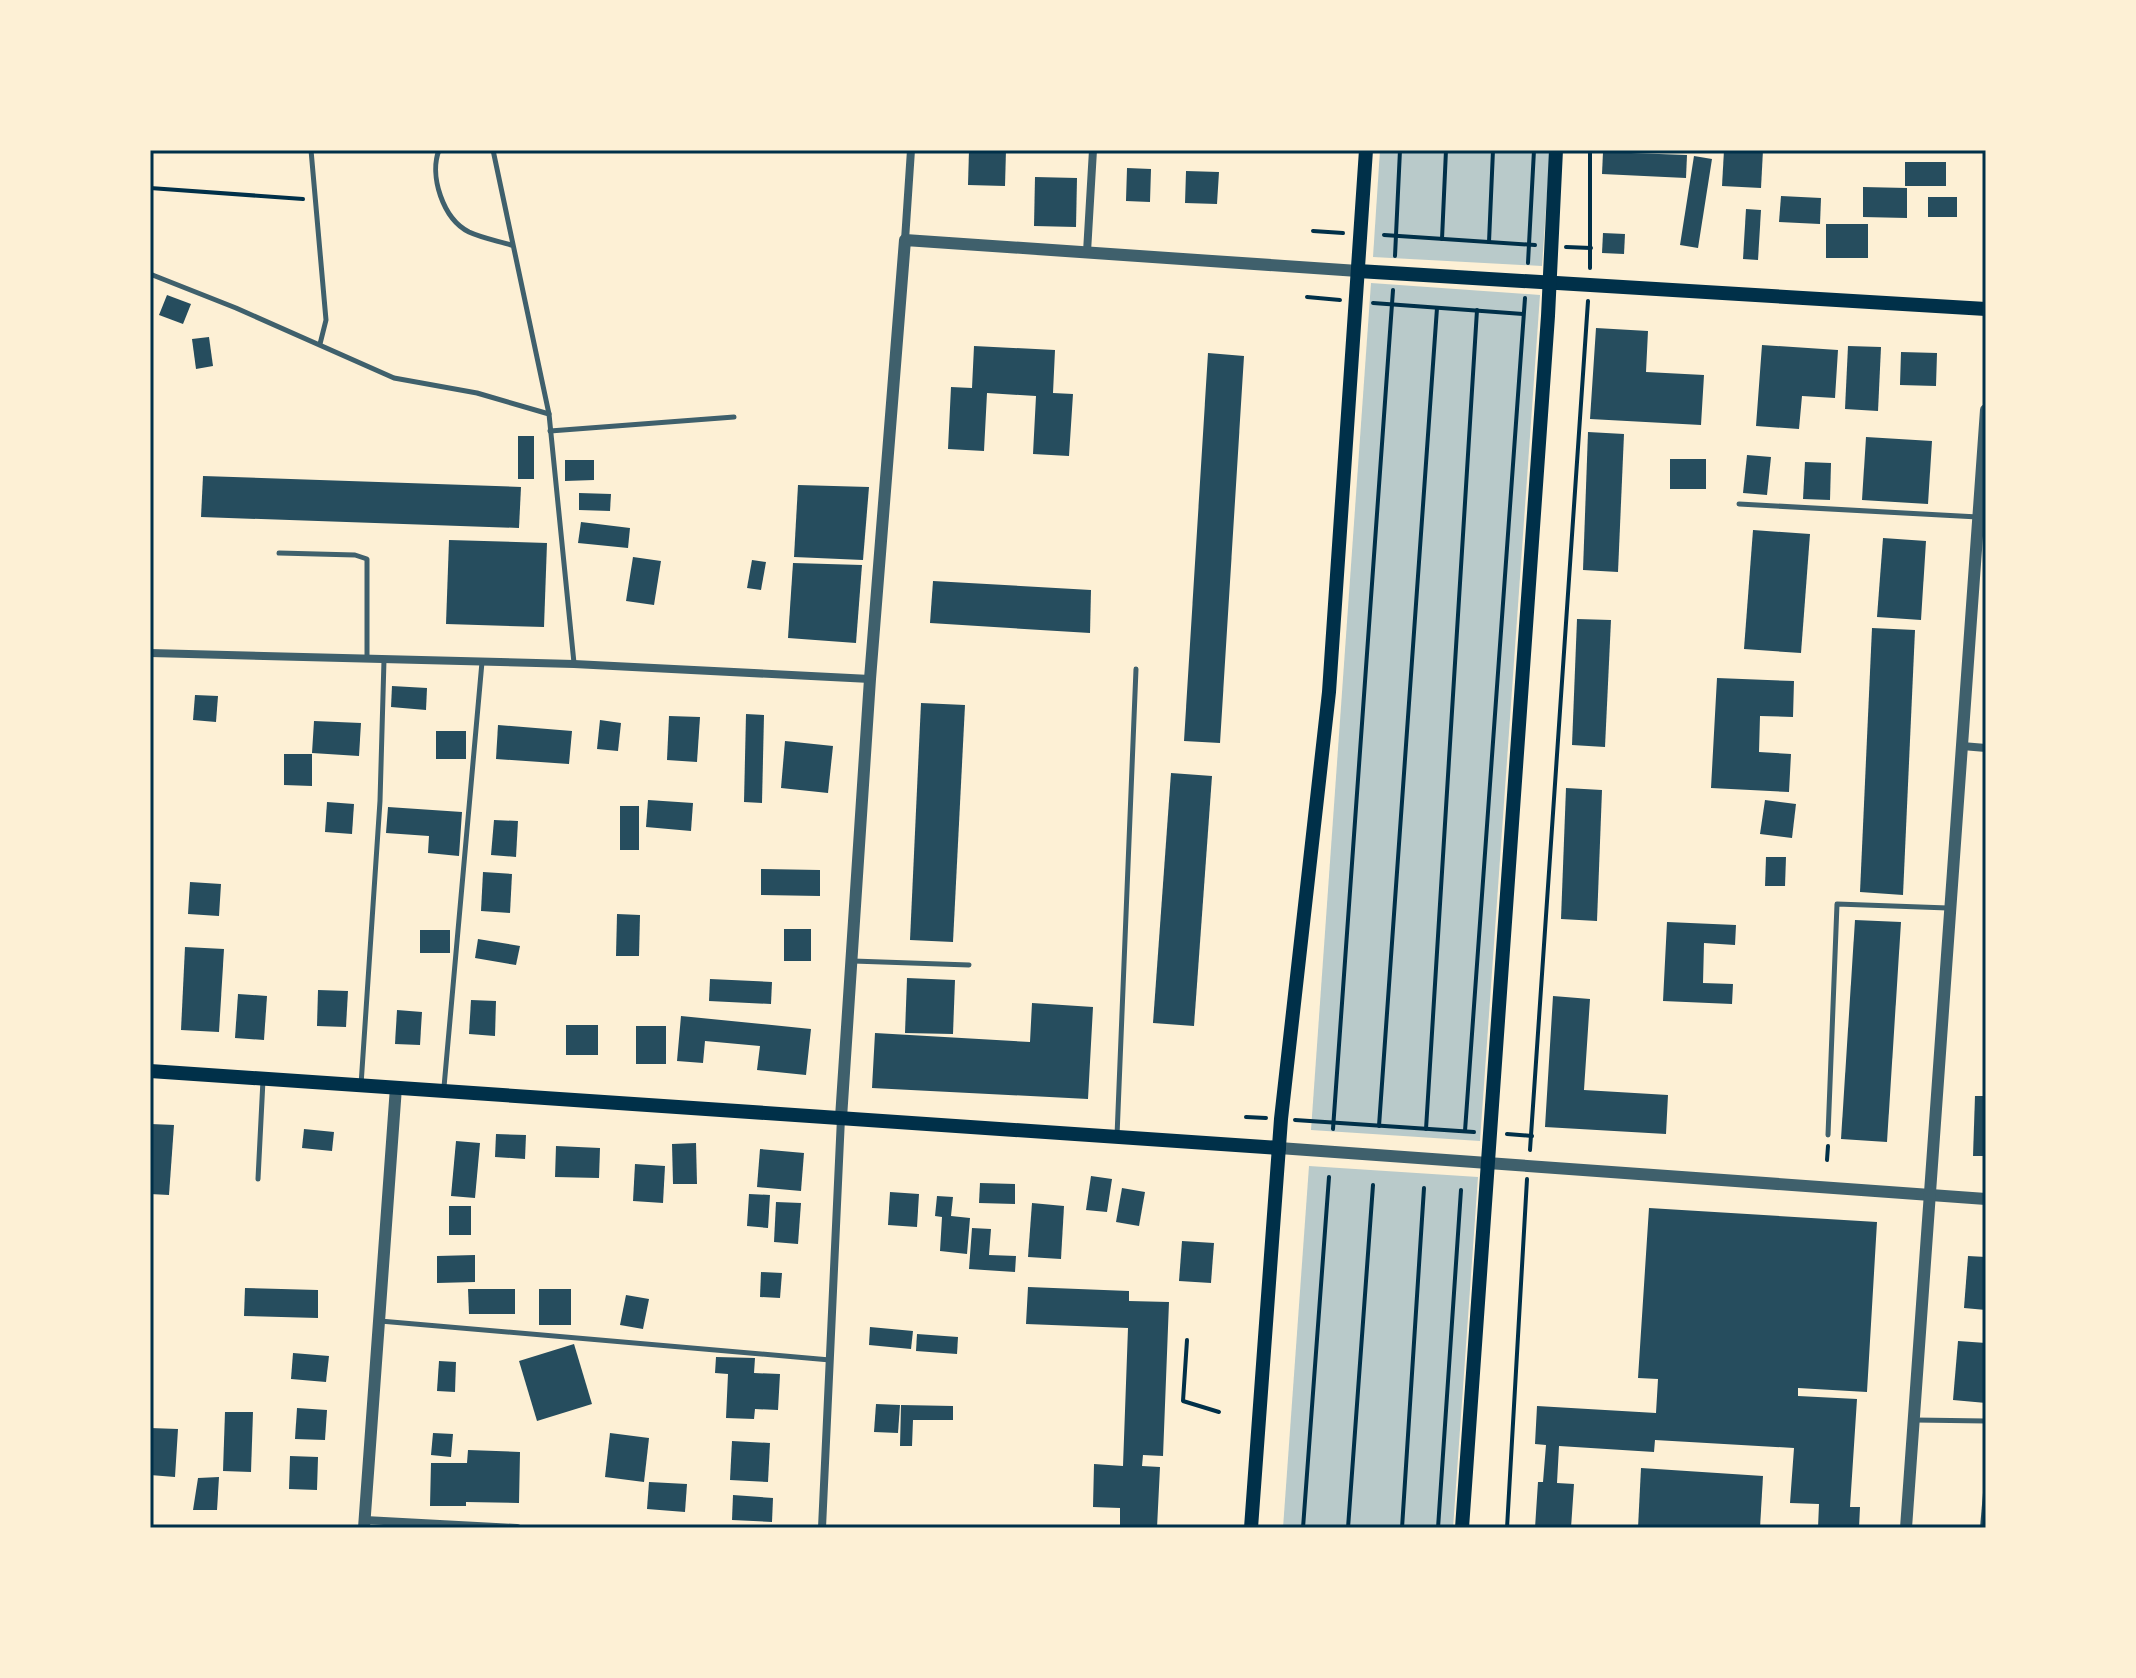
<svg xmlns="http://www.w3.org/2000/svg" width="2136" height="1678" font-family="'Golos Text',sans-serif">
	<rect width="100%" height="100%" fill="#fdf0d5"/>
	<g fill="#b9caca">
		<polygon points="1380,150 1550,150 1542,266 1373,257"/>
		<polygon points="1371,283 1540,295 1480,1141 1311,1130"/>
		<polygon points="1309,1166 1478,1177 1453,1528 1283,1528"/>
	</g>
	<g fill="#264d5e">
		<polygon points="969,150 1006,150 1005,186 968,185"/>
		<polygon points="1724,150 1763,150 1761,188 1722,186"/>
		<polygon points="1603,152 1687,155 1686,178 1602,174"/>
		<polygon points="1694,156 1712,159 1698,248 1680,245"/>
		<rect x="1905" y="162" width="41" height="24"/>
		<polygon points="1127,168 1151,169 1150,202 1126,201"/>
		<polygon points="1186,171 1219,172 1217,204 1185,203"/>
		<polygon points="1035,177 1077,178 1076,227 1034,226"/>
		<polygon points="1863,187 1907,188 1907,218 1863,217"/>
		<polygon points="1781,196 1821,198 1820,224 1779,222"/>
		<rect x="1928" y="197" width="29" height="20"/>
		<polygon points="1746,209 1761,210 1758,260 1743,259"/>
		<rect x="1826" y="224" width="42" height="34"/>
		<polygon points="1603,233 1625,234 1624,254 1602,253"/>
		<polygon points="167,295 191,304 183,324 159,315"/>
		<polygon points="1596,328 1648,331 1646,372 1704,375 1701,425 1590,419"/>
		<polygon points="209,337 213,366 196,369 192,339"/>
		<polygon points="1762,345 1838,350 1835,398 1802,396 1799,429 1756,426"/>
		<polygon points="974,346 1055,350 1053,393 1073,394 1069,456 1033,454 1036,396 987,393 984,451 948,449 951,387 972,388"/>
		<polygon points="1848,346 1881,347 1878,411 1845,409"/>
		<polygon points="1901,352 1937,353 1936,386 1900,385"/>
		<polygon points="1208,353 1244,356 1220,743 1184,741"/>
		<polygon points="1588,432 1624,434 1618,572 1583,570"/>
		<rect x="518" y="436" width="16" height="43"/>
		<polygon points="1866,437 1932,441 1928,504 1862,500"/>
		<polygon points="1747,455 1771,457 1767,495 1743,493"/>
		<rect x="1670" y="459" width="36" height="30"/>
		<polygon points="565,460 594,460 594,480 565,481"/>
		<polygon points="1805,462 1831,463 1830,500 1803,499"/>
		<polygon points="203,476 521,487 519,528 201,517"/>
		<polygon points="798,485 869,487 863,560 794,557"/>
		<polygon points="579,493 611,494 610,511 579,510"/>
		<polygon points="581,522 630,528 628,548 578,543"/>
		<polygon points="1753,530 1810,534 1801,653 1744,649"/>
		<polygon points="1883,538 1926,541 1921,620 1877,617"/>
		<polygon points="449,540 547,543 544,627 446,624"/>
		<polygon points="633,557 661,561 654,605 626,601"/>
		<polygon points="752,560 766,562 761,590 747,588"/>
		<polygon points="793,563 862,565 856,643 788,638"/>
		<polygon points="933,581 1091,590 1090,633 930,623"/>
		<polygon points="1577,619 1611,620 1605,747 1572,745"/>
		<polygon points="1872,628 1915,630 1903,895 1860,892"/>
		<polygon points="1717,678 1794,681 1793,717 1760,716 1759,752 1791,754 1789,792 1711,788"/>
		<polygon points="392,686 427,688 426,710 391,707"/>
		<polygon points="195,695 218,696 216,722 193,720"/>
		<polygon points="921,703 965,705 953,942 910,940"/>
		<polygon points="746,714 764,715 762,803 744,802"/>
		<polygon points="669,716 700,717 697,762 667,760"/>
		<polygon points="600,720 621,723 618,751 597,749"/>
		<polygon points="314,721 361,723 359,756 312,753"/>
		<polygon points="498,725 572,731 569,764 496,759"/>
		<rect x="436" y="731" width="30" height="28"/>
		<polygon points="785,741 833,746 828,793 781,788"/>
		<polygon points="284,754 312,754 312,786 284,785"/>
		<polygon points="1171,773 1212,776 1194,1026 1153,1023"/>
		<polygon points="1566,788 1602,790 1597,921 1561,919"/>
		<polygon points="648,800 693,803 691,831 646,827"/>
		<polygon points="1765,800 1796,804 1792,838 1760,834"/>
		<polygon points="327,802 354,804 352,834 325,832"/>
		<rect x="620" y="806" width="19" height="44"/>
		<polygon points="388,807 462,812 459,856 428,853 429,836 386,833"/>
		<polygon points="494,820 518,821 516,857 491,855"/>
		<polygon points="1766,857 1786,857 1785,886 1765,886"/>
		<polygon points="761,869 820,870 820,896 761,895"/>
		<polygon points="483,872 512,874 510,913 481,911"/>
		<polygon points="190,882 221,884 219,916 188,914"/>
		<polygon points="617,914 640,915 639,956 616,956"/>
		<polygon points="1855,920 1901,922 1887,1142 1841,1139"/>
		<polygon points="1667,922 1736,925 1735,945 1704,943 1703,983 1733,984 1732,1004 1663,1001"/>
		<rect x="784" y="929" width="27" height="32"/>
		<rect x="420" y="930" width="30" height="23"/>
		<polygon points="478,939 520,946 516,965 475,958"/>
		<polygon points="185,947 224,949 219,1032 181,1030"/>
		<polygon points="907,978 955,980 953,1034 905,1033"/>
		<polygon points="710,979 772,982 771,1004 709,1001"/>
		<polygon points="318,990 348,991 346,1027 317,1026"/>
		<polygon points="238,994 267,996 264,1040 235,1038"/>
		<polygon points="1553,996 1590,999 1584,1090 1668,1095 1666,1134 1545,1127"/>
		<polygon points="471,1000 496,1001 495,1036 469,1034"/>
		<polygon points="1032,1003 1093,1007 1088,1099 872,1088 875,1033 1030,1042"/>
		<polygon points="397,1010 422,1012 420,1045 395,1044"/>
		<polygon points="681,1016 811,1029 806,1075 757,1070 760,1046 705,1041 703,1063 677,1061"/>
		<rect x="566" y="1025" width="32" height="30"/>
		<rect x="636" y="1026" width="30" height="38"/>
		<polygon points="1975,1096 1986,1096 1986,1156 1973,1156"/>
		<polygon points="151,1124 174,1125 169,1195 150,1194"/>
		<polygon points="304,1129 334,1132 332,1151 302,1148"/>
		<polygon points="496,1134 526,1135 525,1159 495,1157"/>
		<polygon points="456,1141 480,1143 475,1198 451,1196"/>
		<polygon points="696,1143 697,1184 673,1184 672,1144"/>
		<polygon points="556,1146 600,1148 599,1178 555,1177"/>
		<polygon points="760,1149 804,1153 801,1191 757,1187"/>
		<polygon points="635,1164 665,1166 663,1203 633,1201"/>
		<polygon points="1091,1176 1112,1179 1107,1212 1086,1210"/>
		<polygon points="980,1183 1015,1184 1015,1204 979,1203"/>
		<polygon points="1122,1188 1145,1192 1139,1226 1116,1222"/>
		<polygon points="890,1192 919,1194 917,1227 888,1225"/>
		<polygon points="749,1194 770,1195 768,1228 747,1226"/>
		<polygon points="937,1196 953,1197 951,1216 970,1218 967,1254 940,1251 942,1217 935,1216"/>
		<polygon points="776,1202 801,1203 798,1244 774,1242"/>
		<polygon points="1032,1203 1064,1206 1061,1259 1028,1257"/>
		<rect x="449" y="1206" width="22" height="29"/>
		<polygon points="1649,1208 1877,1222 1867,1392 1798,1388 1798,1396 1857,1399 1850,1507 1860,1507 1859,1528 1818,1528 1819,1504 1790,1503 1794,1448 1655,1440 1654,1452 1559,1446 1557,1483 1574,1484 1571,1528 1535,1528 1538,1482 1543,1482 1546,1445 1535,1444 1537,1406 1656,1413 1658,1379 1638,1378"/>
		<polygon points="972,1228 991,1229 989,1255 1016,1256 1015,1272 969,1269"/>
		<polygon points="1182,1241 1214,1243 1211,1283 1179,1281"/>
		<polygon points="475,1255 475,1282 437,1283 437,1256"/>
		<polygon points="1968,1256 1986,1257 1986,1310 1964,1308"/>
		<polygon points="761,1272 782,1273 780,1298 760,1297"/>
		<polygon points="1028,1287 1129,1291 1129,1301 1169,1302 1163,1456 1143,1455 1142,1466 1160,1467 1157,1528 1120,1528 1120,1508 1093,1507 1094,1464 1123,1466 1128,1328 1026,1324"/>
		<polygon points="245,1288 318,1290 318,1318 244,1316"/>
		<polygon points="468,1289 515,1289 515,1314 469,1314"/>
		<rect x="539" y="1289" width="32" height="36"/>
		<polygon points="626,1295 649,1299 643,1329 620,1325"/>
		<polygon points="870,1327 913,1331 911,1349 869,1345"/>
		<polygon points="917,1334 958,1337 957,1354 916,1351"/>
		<polygon points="1958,1341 1986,1343 1986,1403 1953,1400"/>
		<polygon points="574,1344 592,1404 537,1421 519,1361"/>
		<polygon points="293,1353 329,1356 326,1382 291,1379"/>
		<polygon points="716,1357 755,1358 754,1373 780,1374 778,1410 755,1409 754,1419 726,1418 728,1374 715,1373"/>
		<polygon points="439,1361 456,1362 455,1392 437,1391"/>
		<polygon points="876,1404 900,1405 898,1433 874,1432"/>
		<polygon points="901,1405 953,1406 953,1420 913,1420 912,1446 900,1446"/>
		<polygon points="297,1408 327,1410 325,1440 295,1439"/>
		<polygon points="225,1412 253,1412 251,1472 223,1471"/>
		<polygon points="150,1428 178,1429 175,1477 150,1475"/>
		<polygon points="433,1433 453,1434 451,1457 431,1455"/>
		<polygon points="610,1433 649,1438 644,1482 605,1477"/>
		<polygon points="732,1441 770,1443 768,1482 730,1480"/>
		<polygon points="468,1450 520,1452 519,1503 466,1502 466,1506 430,1506 431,1463 467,1463"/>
		<polygon points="290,1456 318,1457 317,1490 289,1489"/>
		<polygon points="1641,1468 1763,1476 1760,1528 1638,1528"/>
		<polygon points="219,1477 217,1510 193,1510 198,1478"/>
		<polygon points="1984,1481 1986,1481 1986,1528 1980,1528"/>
		<polygon points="649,1482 687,1484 685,1512 647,1509"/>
		<polygon points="733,1495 773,1498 772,1522 732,1520"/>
	</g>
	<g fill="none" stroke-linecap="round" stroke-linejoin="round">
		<g stroke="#003049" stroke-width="4">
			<polyline points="150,188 303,199"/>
			<polyline points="1313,231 1343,233"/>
			<polyline points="1384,235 1535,245"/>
			<polyline points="1442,239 1446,150"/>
			<polyline points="1489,242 1493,150"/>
			<polyline points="1566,247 1591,248"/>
			<polyline points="1395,256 1400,150"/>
			<polyline points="1528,263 1534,150"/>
			<polyline points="1590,268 1590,150"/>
			<polyline points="1307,297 1340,300"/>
			<polyline points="1373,303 1523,314"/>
			<polyline points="1246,1117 1266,1118"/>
			<polyline points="1295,1120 1474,1132"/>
			<polyline points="1379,1126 1437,308"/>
			<polyline points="1333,1129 1393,290"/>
			<polyline points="1426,1129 1477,310"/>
			<polyline points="1465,1131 1525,298"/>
			<polyline points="1507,1134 1532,1136"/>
			<polyline points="1530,1150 1588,301"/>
			<polyline points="1827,1160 1828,1146"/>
			<polyline points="1187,1340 1183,1401 1219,1412"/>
			<polyline points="1303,1528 1329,1177"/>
			<polyline points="1348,1528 1373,1185"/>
			<polyline points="1402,1528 1424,1188"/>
			<polyline points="1438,1528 1461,1190"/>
			<polyline points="1507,1528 1527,1179"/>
		</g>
		<g stroke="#3f606c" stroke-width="5">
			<polyline points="311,150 326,320 320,344"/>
			<path d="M439,150C429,176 443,219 469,232C482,238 498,241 511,245"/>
			<polyline points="493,150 549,414 574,663"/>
			<polyline points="150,274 236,308 394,378 477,393 549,414"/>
			<polyline points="550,431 734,417"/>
			<polyline points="1739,504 1978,517"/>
			<polyline points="279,553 355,555 367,559 367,659"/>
			<polyline points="853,961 969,965"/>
			<polyline points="361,1085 380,801 384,660"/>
			<polyline points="444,1087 482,662"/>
			<polyline points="1828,1135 1837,904 1948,908"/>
			<polyline points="1117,1136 1136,669"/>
			<polyline points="258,1179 263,1080"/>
			<polyline points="380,1321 830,1360"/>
			<polyline points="1915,1420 1986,1421"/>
		</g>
		<g stroke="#3f606c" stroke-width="8">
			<polyline points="905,240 911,150"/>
			<polyline points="1087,252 1093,150"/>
			<polyline points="150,653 574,664 870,679"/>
			<polyline points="1962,746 1986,748"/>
			<polyline points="365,1520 517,1528"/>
			<polyline points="822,1528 841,1118"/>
		</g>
		<g stroke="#3f606c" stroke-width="12">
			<polyline points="841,1118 870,679 905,240 1358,271"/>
			<polyline points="1279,1148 1986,1199"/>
			<polyline points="364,1528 396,1087"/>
			<polyline points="1906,1528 1986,410"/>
		</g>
		<g stroke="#003049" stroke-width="14">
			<polyline points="1358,271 1986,309"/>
			<polyline points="150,1071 1279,1148"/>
		</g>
		<g stroke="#003049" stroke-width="14">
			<polyline points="1251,1528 1281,1119 1329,692 1366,150"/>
			<polyline points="1462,1528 1548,316 1556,150"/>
		</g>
	</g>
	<rect width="2136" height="1678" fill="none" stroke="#fdf0d5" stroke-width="304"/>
	<rect x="152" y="152" width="1832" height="1374" fill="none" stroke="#003049" stroke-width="3"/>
</svg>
